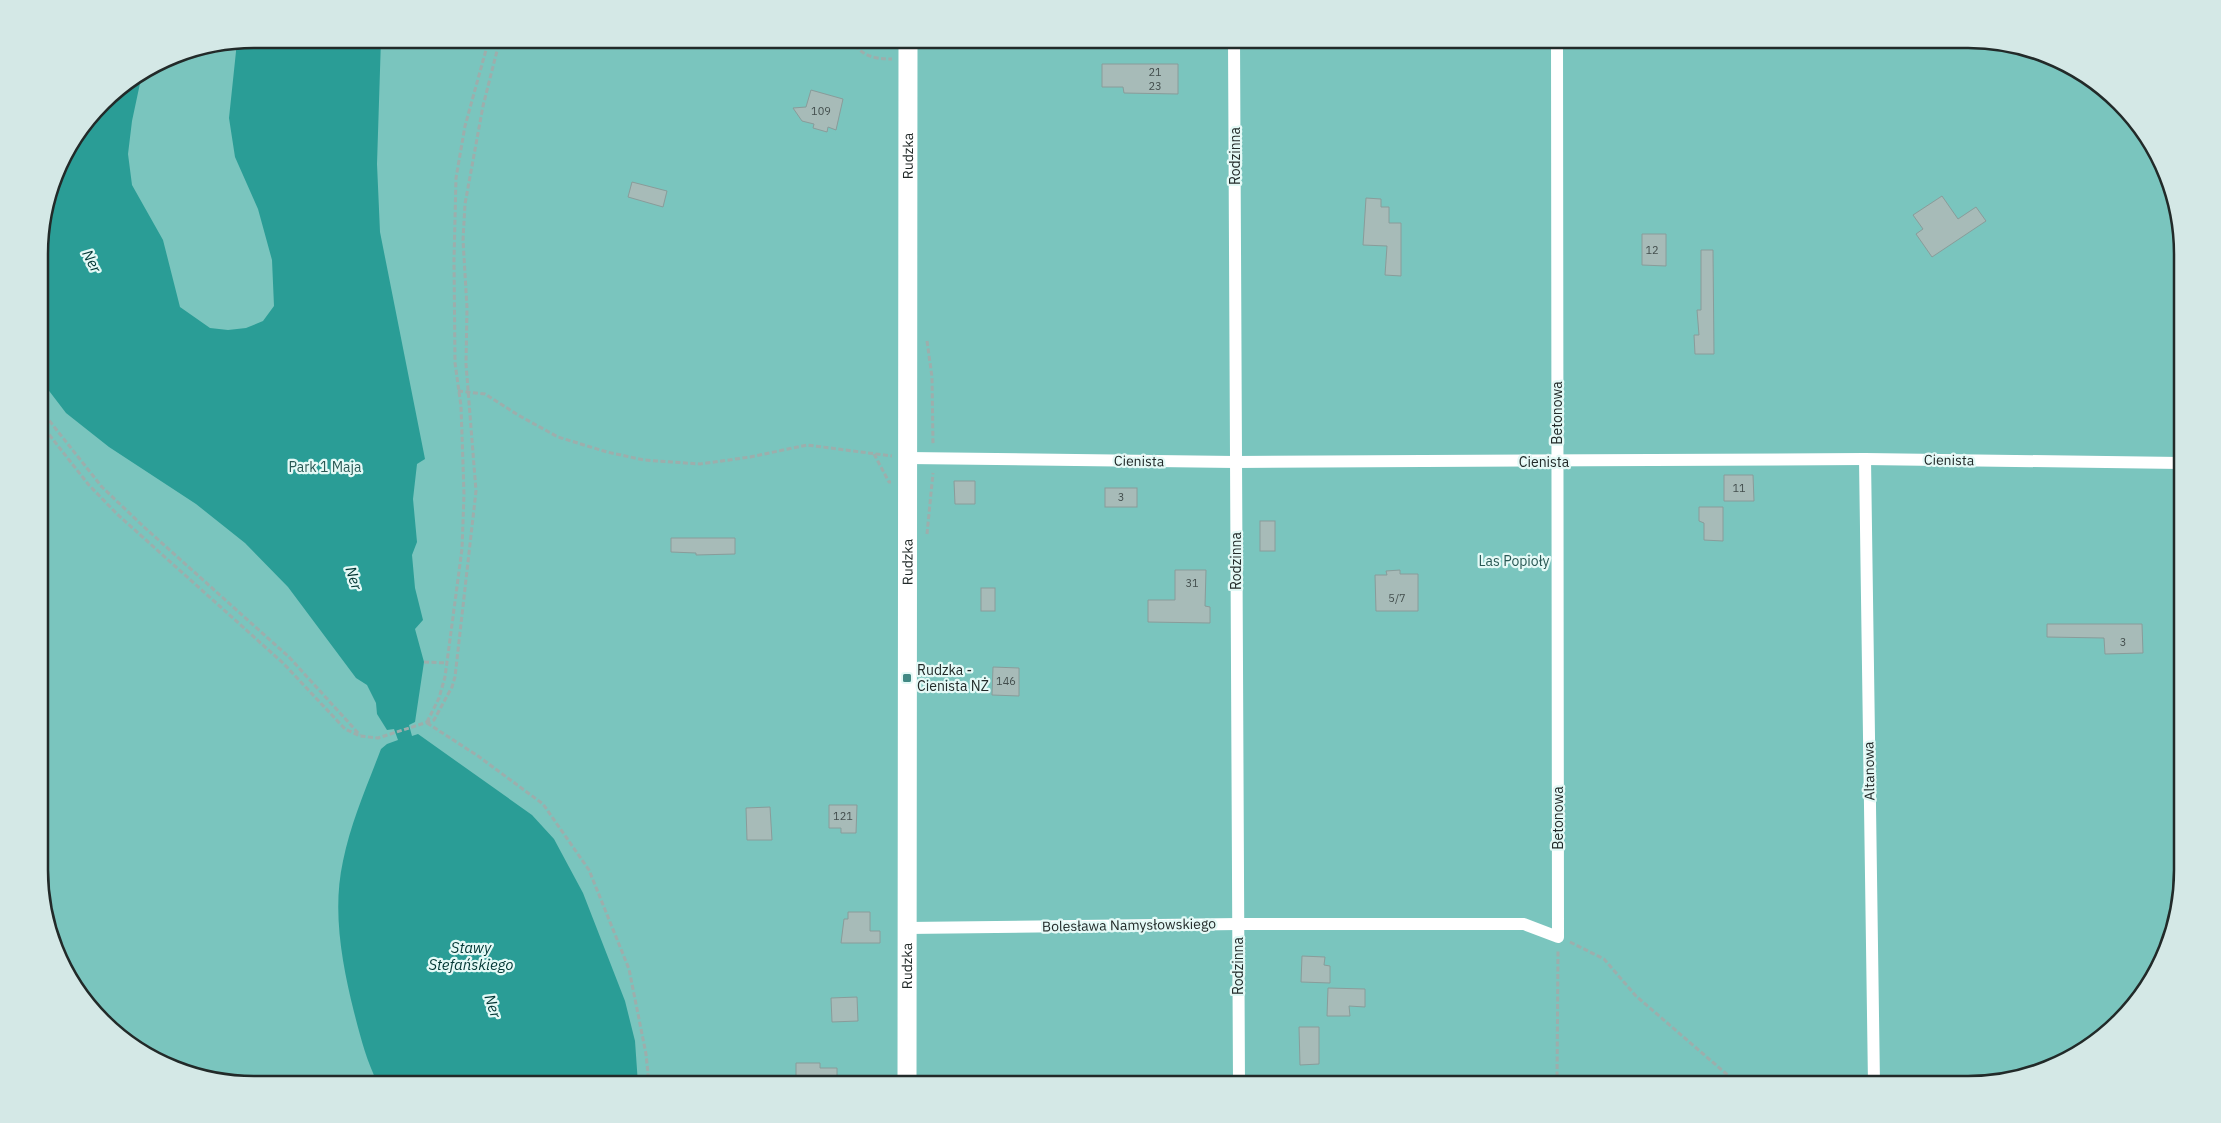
<svg xmlns="http://www.w3.org/2000/svg" width="2221" height="1123" font-family="'IBM Plex Sans',sans-serif">
	<rect width="100%" height="100%" fill="#d7ebe9"/>
	<polygon fill="#7ac5be" points="253,39 1968,39 2062,61 2109,92 2146,134 2180,225 2182,870 2160,964 2129,1011 2087,1048 2037,1073 1982,1084 253,1084 159,1062 83,1000 55,952 41,898 39,239 61,158 112,92 171,55"/>
	<path fill="#2a9d96" d="M253,39H381L377,164L380,232L425,459L417,464L413,499L417,542L412,555L415,588L423,620L415,629L424,662L415,722L409,725L412,736L418,734L532,815L554,839L583,893L625,1001L635,1041L638,1084H378C366,1059 361,1039 354,1012C342,963 332,911 343,861C351,822 367,786 381,749L387,744L398,740L394,729L387,730L377,714L376,703L367,685L356,678L288,587L245,543L196,504L109,447L66,413L40,379L39,239L61,158L112,92L142,74L132,121L128,154L132,185L163,240L180,307L210,328L228,330L246,328L263,321L274,306L272,260L258,209L235,157L229,118L237,42Z"/>
	<g fill="#a7bbb8" stroke="#899c9a">
		<polygon points="1102,64 1178,64 1178,94 1124,93 1123,87 1102,87"/>
		<polygon points="811,90 843,99 836,130 828,127 827,132 813,128 814,124 802,121 793,108 806,107"/>
		<polygon points="632,182 667,191 663,207 628,197"/>
		<polygon points="1942,196 1958,219 1976,207 1986,221 1932,257 1916,234 1923,229 1913,215"/>
		<polygon points="1366,198 1381,199 1381,207 1389,207 1389,223 1401,223 1401,276 1385,275 1387,246 1363,245"/>
		<polygon points="1642,234 1666,234 1666,266 1642,265"/>
		<polygon points="1701,250 1713,250 1714,354 1695,354 1694,335 1699,335 1697,310 1701,310"/>
		<polygon points="1724,475 1753,475 1754,501 1724,501"/>
		<polygon points="954,481 975,481 975,504 955,504"/>
		<rect x="1105" y="488" width="32" height="19"/>
		<polygon points="1699,507 1723,507 1723,541 1704,540 1704,523 1699,521"/>
		<rect x="1260" y="521" width="15" height="30"/>
		<polygon points="671,538 735,538 735,554 696,555 696,553 671,552"/>
		<polygon points="1175,570 1206,570 1205,606 1210,607 1210,623 1148,622 1148,600 1175,600"/>
		<polygon points="1400,570 1400,574 1418,574 1418,611 1376,611 1375,575 1387,575 1386,571"/>
		<rect x="981" y="588" width="14" height="23"/>
		<polygon points="2047,624 2142,624 2143,653 2105,654 2104,638 2047,637"/>
		<polygon points="993,667 1019,668 1019,696 992,695"/>
		<polygon points="829,805 857,805 856,833 841,833 841,828 829,828"/>
		<polygon points="770,807 772,840 747,840 746,808"/>
		<polygon points="848,912 870,912 870,931 880,931 880,943 841,943 844,919 848,919"/>
		<polygon points="1302,956 1325,957 1324,965 1330,966 1330,983 1301,982"/>
		<polygon points="1328,988 1365,989 1365,1007 1349,1006 1350,1016 1327,1016"/>
		<polygon points="857,997 858,1021 832,1022 831,998"/>
		<polygon points="1299,1027 1319,1027 1319,1064 1300,1065"/>
		<polygon points="796,1063 820,1063 820,1068 837,1068 837,1084 796,1084"/>
	</g>
	<g fill="none" stroke-linecap="round" stroke-linejoin="round">
		<g stroke="#9daeac" stroke-width="3" stroke-dasharray="5 2.5" stroke-linecap="butt">
			<path d="M851,39C861,56 873,59 892,59"/>
			<polyline points="927,341 932,377 933,444"/>
			<polyline points="458,391 485,394 518,415 558,437 607,452 644,460 700,464 750,457 807,445 892,456"/>
			<polyline points="40,409 102,487 144,527 289,657 360,735"/>
			<polyline points="40,423 88,484 117,514 283,663 345,729 360,736 378,738 434,720 452,687 455,677 476,491 466,364 467,308 463,240 465,204 483,106 500,39"/>
			<polyline points="874,454 889,482 891,482"/>
			<polyline points="927,534 933,473"/>
			<polyline points="424,662 447,663"/>
			<polyline points="427,722 439,698 445,677 462,549 464,494 461,406 455,363 454,260 456,178 465,126 489,39"/>
			<polyline points="427,723 478,756 543,804 589,870 629,969 646,1054 649,1084"/>
			<polyline points="1570,942 1604,959 1636,996 1738,1084"/>
			<polyline points="1557,1084 1558,950"/>
		</g>
		<g stroke="#fff" stroke-width="12">
			<polyline points="1234,39 1239,1084"/>
			<polyline points="908,458 1235,462 1865,459 2181,463"/>
			<polyline points="1865,459 1874,1084"/>
			<polyline points="2181,496 2182,872"/>
			<polyline points="907,928 1238,924 1524,924 1558,937 1557,39"/>
		</g>
		<path stroke="#fff" stroke-width="19" id="s1" d="M907,1084L908,39"/>
	</g>
	<rect fill="#428984" stroke="#e4f9f6" stroke-width="2" x="902" y="673" width="10" height="10" rx="2.5"/>
	<g text-anchor="middle" dominant-baseline="central" stroke-width="4.5" stroke-linejoin="round" paint-order="stroke">
		<g font-size="11" fill="#434e4d">
			<text x="1155" y="72">21</text>
			<text x="1155" y="86">23</text>
			<text x="821" y="111">109</text>
			<text x="1652" y="250">12</text>
			<text x="1739" y="488">11</text>
			<text x="1121" y="497">3</text>
			<text x="1192" y="583">31</text>
			<text x="1397" y="598">5/7</text>
			<text x="2123" y="642">3</text>
			<text x="1006" y="681">146</text>
			<text x="843" y="816">121</text>
		</g>
		<g font-size="14" fill="#222a29" stroke="#e4f9f6">
			<text stroke="none"><textPath href="#s1" startOffset="928">Rudzka</textPath></text>
			<text transform="translate(1235 156) rotate(-90)">Rodzinna</text>
			<text transform="translate(1557 413) rotate(-90)">Betonowa</text>
			<text transform="translate(1949 460) rotate(1)">Cienista</text>
			<text transform="translate(1139 461) rotate(1)">Cienista</text>
			<text x="1544" y="462">Cienista</text>
			<text stroke="none"><textPath href="#s1" startOffset="522">Rudzka</textPath></text>
			<text transform="translate(1236 561) rotate(-90)">Rodzinna</text>
			<text transform="translate(1869 771) rotate(-91)">Altanowa</text>
			<text transform="translate(1558 818) rotate(-90)">Betonowa</text>
			<text transform="translate(1129 925) rotate(-1)">Bolesława Namysłowskiego</text>
			<text stroke="none"><textPath href="#s1" startOffset="118">Rudzka</textPath></text>
			<text transform="translate(1238 966) rotate(-90)">Rodzinna</text>
		</g>
		<g font-size="14" fill="#2a5955" stroke="#e4f9f6">
			<text x="325" y="467">Park 1 Maja</text>
			<text x="1514" y="561">Las Popioły</text>
		</g>
		<g font-size="14" fill="#222a29" stroke="#e4f9f6" text-anchor="start">
			<text x="917" y="670">Rudzka -<tspan x="917" dy="16">Cienista NŻ</tspan></text>
		</g>
		<g font-size="15" font-style="italic" fill="#013633" stroke="#e4f9f6">
			<text transform="translate(92 261) rotate(62)">Ner</text>
			<text transform="translate(354 578) rotate(72)">Ner</text>
			<text x="471" y="947">Stawy<tspan x="471" dy="17">Stefańskiego</tspan></text>
			<text transform="translate(493 1006) rotate(72)">Ner</text>
		</g>
	</g>
	<path d="M0 0H2221V1123H0ZM254 48H1968A206 206 0 0 1 2174 254V870A206 206 0 0 1 1968 1076H254A206 206 0 0 1 48 870V254A206 206 0 0 1 254 48Z" fill="#d4e8e6" fill-rule="evenodd"/>
	<path fill="none" stroke="#222a29" stroke-width="2.5" d="M254 48H1968A206 206 0 0 1 2174 254V870A206 206 0 0 1 1968 1076H254A206 206 0 0 1 48 870V254A206 206 0 0 1 254 48Z"/>
</svg>
